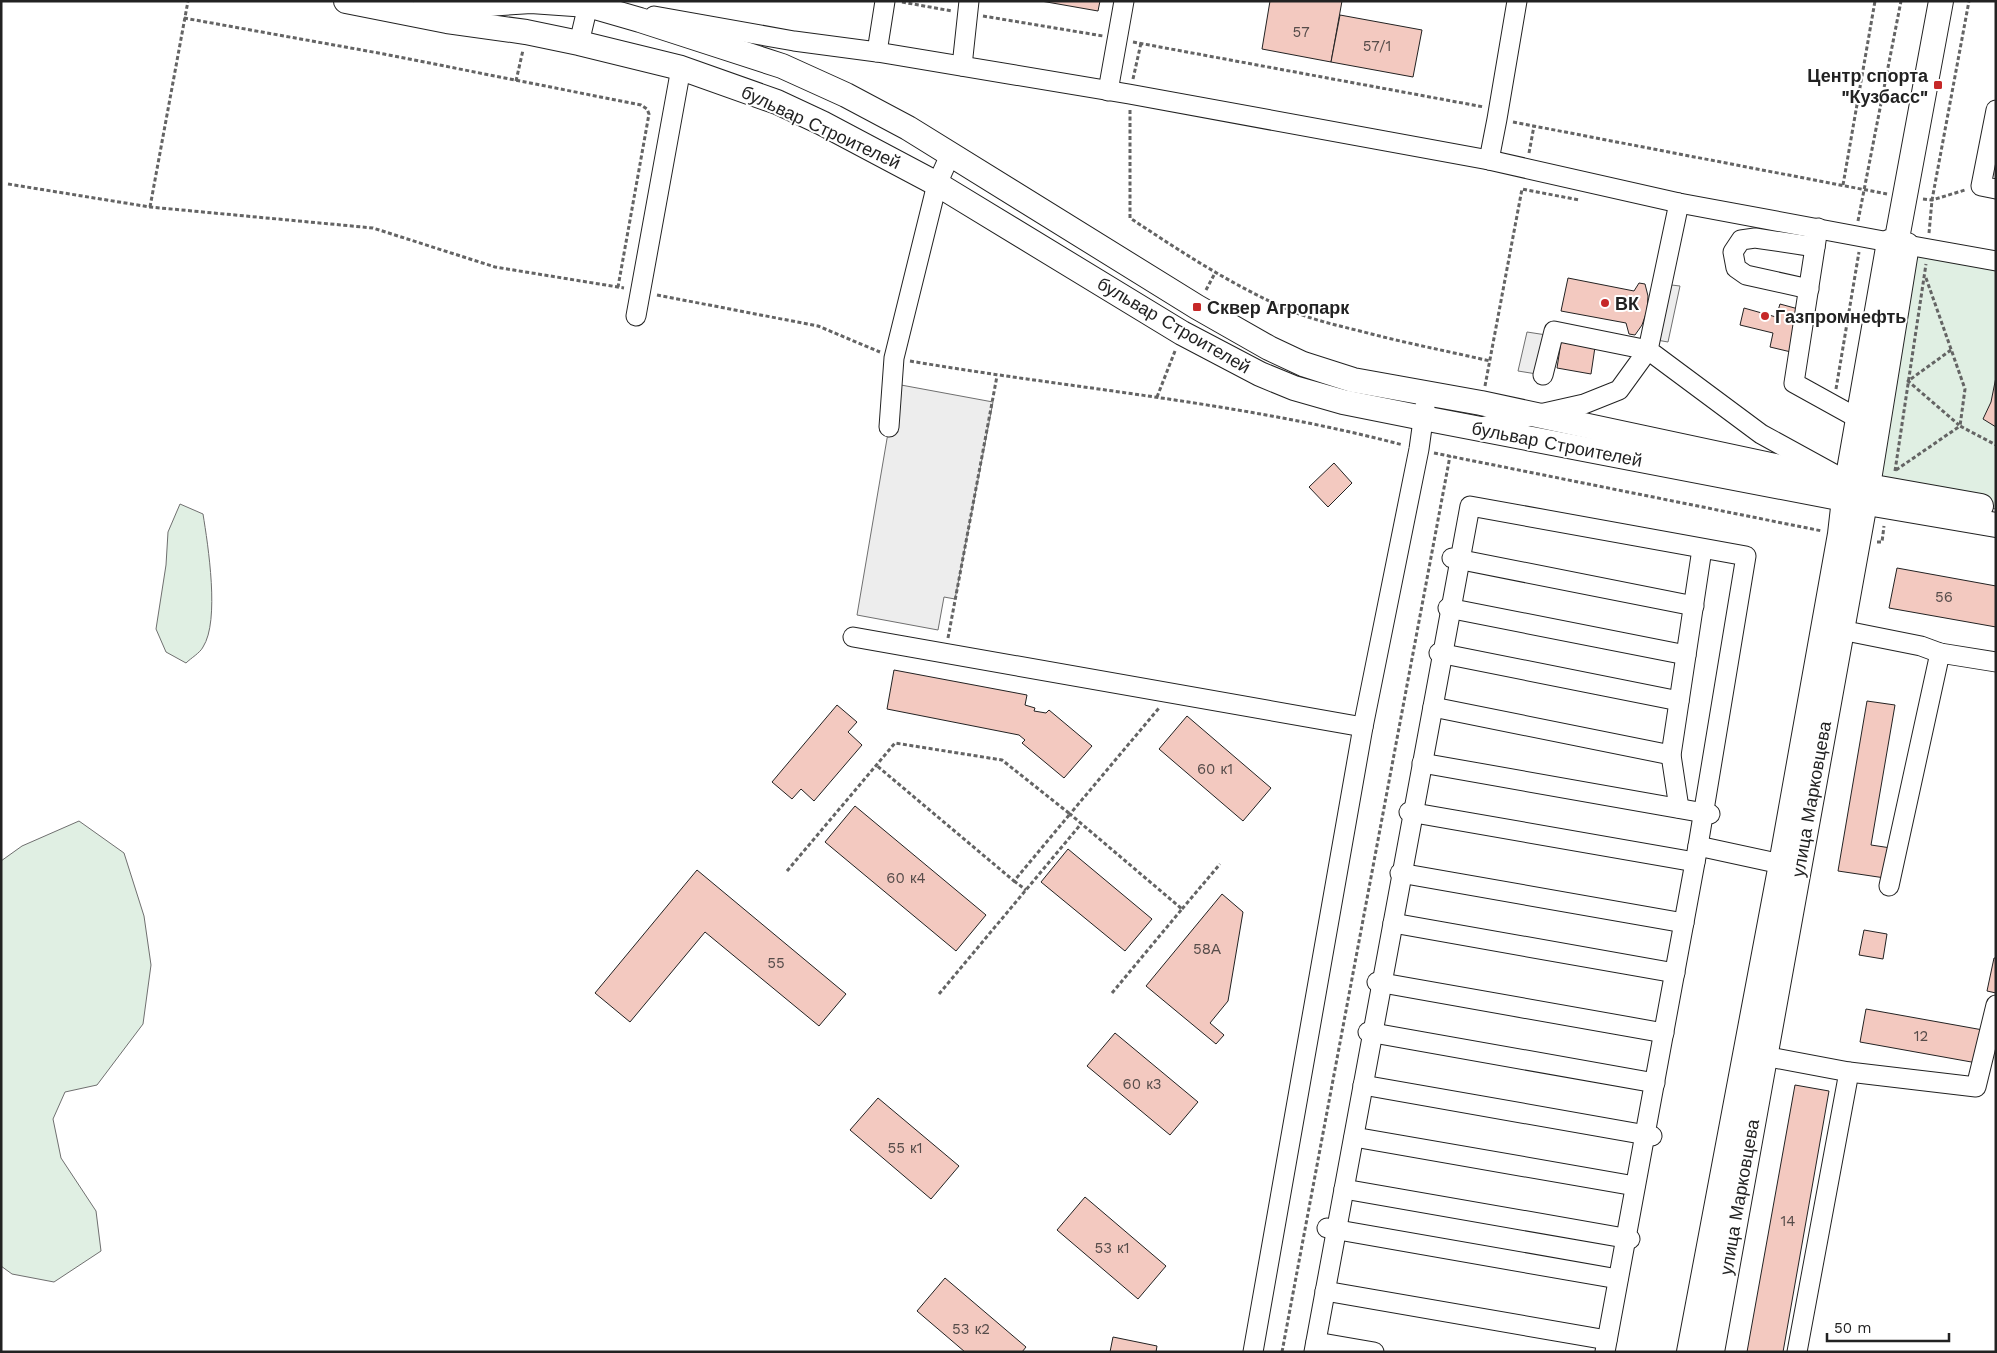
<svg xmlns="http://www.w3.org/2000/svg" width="1997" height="1353" font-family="'Work Sans',sans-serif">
	<rect width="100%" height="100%" fill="#fff"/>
	<g fill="#e0efe3" stroke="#6f6f6f">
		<polygon points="1907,245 1996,261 1996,509 1868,486"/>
		<path d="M180,504L203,514C208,545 220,621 203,647C200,653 191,658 186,663L166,652L156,629L166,565L168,532Z"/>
		<polygon points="79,821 124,853 144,916 151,965 143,1024 97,1085 65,1092 53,1119 61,1158 96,1211 101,1251 54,1282 12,1274 1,1266 1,861 22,846"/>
	</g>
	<g fill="#ededed" stroke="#6f6f6f">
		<polygon points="1663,284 1680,286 1668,342 1651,339"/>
		<polygon points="1527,332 1553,336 1543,375 1518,371"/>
		<polygon points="901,385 993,402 955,599 944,597 938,630 857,615 889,427"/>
	</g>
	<g fill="#f3c9c0" stroke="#222">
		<polygon points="1041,1 1100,1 1098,11"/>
		<polygon points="1270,1 1342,1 1331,62 1262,49"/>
		<polygon points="1340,15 1422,30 1413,77 1331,62"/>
		<polygon points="1568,278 1634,291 1639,283 1645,284 1648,296 1647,311 1642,325 1635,335 1629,334 1626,323 1561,311"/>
		<polygon points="1780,304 1802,310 1791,352 1770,347 1773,333 1740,325 1744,308 1776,317"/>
		<polygon points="1561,342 1595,347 1591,374 1557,368"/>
		<polygon points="1996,377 1996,427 1983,419 1991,402"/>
		<polygon points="1334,463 1352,483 1328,507 1309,487"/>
		<polygon points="1897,568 1996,586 1996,627 1889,608"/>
		<polygon points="894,670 1027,695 1025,705 1035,708 1034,711 1046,713 1049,710 1092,746 1064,778 1022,743 1025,740 1019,735 887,709"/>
		<polygon points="1867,701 1895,705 1871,845 1891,848 1885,878 1838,871"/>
		<polygon points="837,705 857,722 848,732 862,745 814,801 801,789 792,799 772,782"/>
		<polygon points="1187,716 1271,788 1243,821 1159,749"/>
		<polygon points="855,806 986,915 956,951 825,842"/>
		<polygon points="1068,849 1152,919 1125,951 1041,882"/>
		<polygon points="697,870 846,994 819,1026 705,932 630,1022 595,993"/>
		<polygon points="1222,894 1243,912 1228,1001 1210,1023 1224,1035 1216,1044 1146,986"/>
		<polygon points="1864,930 1887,934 1883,959 1859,955"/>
		<polygon points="1994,958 1996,958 1996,993 1987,991"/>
		<polygon points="1866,1009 1983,1030 1977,1063 1860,1042"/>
		<polygon points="1115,1033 1198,1102 1170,1135 1087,1066"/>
		<polygon points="1795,1085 1829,1091 1783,1352 1747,1352"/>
		<polygon points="878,1098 959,1166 931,1199 850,1130"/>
		<polygon points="1085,1197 1166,1266 1138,1299 1057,1230"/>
		<polygon points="945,1278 1026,1347 1022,1352 965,1352 917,1311"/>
		<polygon points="1113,1337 1157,1346 1156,1352 1110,1352"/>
	</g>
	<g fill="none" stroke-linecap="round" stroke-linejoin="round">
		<defs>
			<g id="minor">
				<polyline points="654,16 794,41 877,52 1129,94 1489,160 1679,203 1889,242"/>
				<polyline points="579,43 589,1"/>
				<polyline points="877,52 885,1"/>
				<polyline points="962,66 969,1"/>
				<polyline points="1108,91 1124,1"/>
				<polyline points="1996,110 1981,186 1996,189"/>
				<polyline points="1489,160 1497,119 1517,1"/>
				<polyline points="1679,203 1648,350 1761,434 1834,474"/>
				<polyline points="1818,228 1794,383 1859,419"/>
				<polyline points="1907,245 1996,261"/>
				<polyline points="1809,289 1746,275 1736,268 1733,252 1741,240 1755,238 1815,247"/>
				<polyline points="636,316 681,68"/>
				<polyline points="889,427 894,358 937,184 951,153"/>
				<polyline points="1481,427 1584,404 1619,390 1648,350 1554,331 1543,375"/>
				<polyline points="1452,558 1694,606"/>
				<polyline points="1448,608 1686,655"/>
				<polyline points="1841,630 1921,646 1940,653"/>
				<polyline points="853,637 1363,727"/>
				<polyline points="1439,653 1679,701"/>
				<polyline points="1433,707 1671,755"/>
				<polyline points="1422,763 1710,814"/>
				<polyline points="1679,808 1671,755 1702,549"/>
				<polyline points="1409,812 1695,862"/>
				<polyline points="1698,846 1781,864"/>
				<polyline points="1400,873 1684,923"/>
				<polyline points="1889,886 1940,653 1996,662"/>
				<polyline points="1393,923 1675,973"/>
				<polyline points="1377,982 1664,1033"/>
				<polyline points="1368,1032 1655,1083"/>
				<polyline points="1753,1054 1849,1072 1976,1087 1996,1005"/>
				<polyline points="1363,1085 1652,1136"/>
				<polyline points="1354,1137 1635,1186"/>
				<polyline points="1344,1189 1630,1239"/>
				<polyline points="1327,1228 1618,1279"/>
				<polyline points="1325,1291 1607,1340"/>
				<polyline points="1316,1342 1374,1352"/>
				<polyline points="1253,1352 1363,727 1419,449 1425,406"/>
				<polyline points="1314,1352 1470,506 1746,556 1698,846 1605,1352"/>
				<polyline points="1797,1352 1849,1072"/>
			</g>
			<g id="major">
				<polyline points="346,1 447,21 526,32 579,43 681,68 777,102 822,123 937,184 1182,333 1260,374 1294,388 1343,402 1423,418 1844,499 1996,525"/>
				<polyline points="424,8 531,1 588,5 640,20 782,66 846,95 908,128 1197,307 1269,348 1303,364 1353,380 1481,403 1868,486 1981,506"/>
				<polyline points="1896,244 1941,1"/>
				<polyline points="1689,1352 1781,864 1840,534 1844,499 1889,242 1907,245 1868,486 1712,1352"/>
			</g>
		</defs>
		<use href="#minor" stroke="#222" stroke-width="21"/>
		<use href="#major" stroke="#222" stroke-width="26"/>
		<g stroke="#646464" stroke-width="3" stroke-dasharray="4 2.5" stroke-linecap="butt">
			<polyline points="902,2 952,11"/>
			<polyline points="983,16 1103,36"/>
			<polyline points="184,18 384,54 641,105 647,109 649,114 618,287"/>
			<polyline points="1133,42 1484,107"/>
			<polyline points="1133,79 1141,43"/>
			<polyline points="516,81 523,50"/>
			<path d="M1130,110V218C1183,253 1236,288 1294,312C1317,321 1340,326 1364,332C1405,343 1447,351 1490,361"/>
			<polyline points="1513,122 1887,194"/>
			<polyline points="1529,153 1534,126"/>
			<polyline points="8,184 150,207 373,228 495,267 624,288"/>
			<polyline points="1843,185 1875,1"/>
			<polyline points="1923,199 1932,200 1965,190"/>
			<polyline points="150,207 188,1"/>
			<polyline points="1858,221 1901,1"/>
			<polyline points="1929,233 1932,200 1969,1"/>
			<polyline points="1926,278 1965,389 1960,426"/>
			<polyline points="1206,290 1215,273"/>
			<polyline points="657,295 818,326 880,352"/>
			<polyline points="1951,350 1908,381 1959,425"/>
			<path d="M910,361C1074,389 1241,402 1403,445"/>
			<polyline points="1485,386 1522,189 1579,200"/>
			<polyline points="1836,389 1859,252"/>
			<polyline points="1157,397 1175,351"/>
			<polyline points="1434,453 1822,531"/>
			<polyline points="1896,470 1960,426 1996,445"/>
			<polyline points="1895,471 1926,264"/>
			<polyline points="1877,542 1882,542 1884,526"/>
			<polyline points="948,638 997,376"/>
			<polyline points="787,871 895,743 1002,760 1070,814 1014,881 876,765"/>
			<polyline points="1014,881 1026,890"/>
			<polyline points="1182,909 1220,864"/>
			<polyline points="1112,993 1182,909 1070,814 1159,708"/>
			<polyline points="939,994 1081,824"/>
			<polyline points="1282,1352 1450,456"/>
		</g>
		<use href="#minor" stroke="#fff" stroke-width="19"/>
		<use href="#major" stroke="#fff" stroke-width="24"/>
	</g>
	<g fill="#c62828" stroke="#fff" stroke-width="2">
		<rect x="1933" y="80" width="10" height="10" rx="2.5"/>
		<circle cx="1605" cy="303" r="5"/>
		<rect x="1192" y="302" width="10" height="10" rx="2.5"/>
		<circle cx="1765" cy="316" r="5"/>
	</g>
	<g text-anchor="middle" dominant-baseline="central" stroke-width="4" stroke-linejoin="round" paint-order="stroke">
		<g font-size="15" fill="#564c4a">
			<text x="1301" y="32">57</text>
			<text x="1377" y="46">57/1</text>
			<text x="1944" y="597">56</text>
			<text x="1215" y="769">60 к1</text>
			<text x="906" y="878">60 к4</text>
			<text x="1207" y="949">58А</text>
			<text x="776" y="963">55</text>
			<text x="1921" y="1036">12</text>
			<text x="1142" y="1084">60 к3</text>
			<text x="905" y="1148">55 к1</text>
			<text x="1788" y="1221">14</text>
			<text x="1112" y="1248">53 к1</text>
			<text x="971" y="1329">53 к2</text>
		</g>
		<g font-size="18" font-weight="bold" fill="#222" stroke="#fff" text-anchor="start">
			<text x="1928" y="75" text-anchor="end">Центр спорта<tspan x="1928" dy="21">"Кузбасс"</tspan></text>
			<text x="1615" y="303">ВК</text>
			<text x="1207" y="307">Сквер Агропарк</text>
			<text x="1775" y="316">Газпромнефть</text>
		</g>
		<g font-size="18" fill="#222" stroke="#fff">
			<text transform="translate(821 127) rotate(25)">бульвар Строителей</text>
			<text transform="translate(1174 325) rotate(30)">бульвар Строителей</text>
			<text transform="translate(1557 444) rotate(11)">бульвар Строителей</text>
			<text transform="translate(1811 799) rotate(-80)">улица Марковцева</text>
			<text transform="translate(1739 1197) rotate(-80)">улица Марковцева</text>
		</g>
	</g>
	<rect width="1997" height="1353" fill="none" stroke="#222222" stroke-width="5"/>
	<path d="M1827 1333v8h122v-8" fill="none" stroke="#222222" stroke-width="2.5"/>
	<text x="1834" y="1333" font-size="15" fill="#222222" stroke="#ffffff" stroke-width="4" paint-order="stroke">50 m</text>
</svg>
